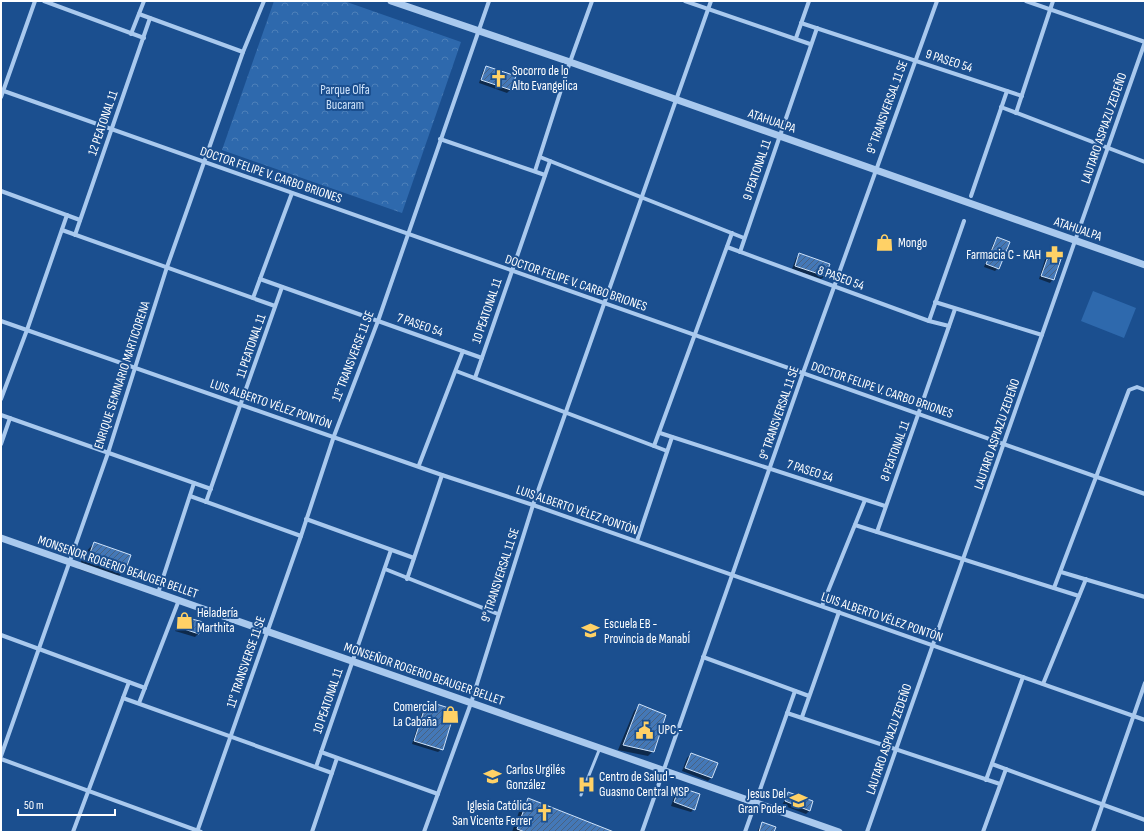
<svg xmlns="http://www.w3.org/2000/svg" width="1146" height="833" font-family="'Sofia Sans Condensed',sans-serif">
	<defs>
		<pattern id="forest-crowns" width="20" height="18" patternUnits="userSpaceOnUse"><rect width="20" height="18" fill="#2e69ad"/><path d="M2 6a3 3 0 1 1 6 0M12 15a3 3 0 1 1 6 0" fill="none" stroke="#4d80b9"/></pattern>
		<pattern id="building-hatch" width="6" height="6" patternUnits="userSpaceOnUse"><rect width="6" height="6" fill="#4478b7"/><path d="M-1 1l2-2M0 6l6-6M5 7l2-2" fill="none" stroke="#486282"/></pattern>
	</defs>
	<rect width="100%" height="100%" fill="#1b4f8f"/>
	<polygon fill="url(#forest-crowns)" points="274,1 344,1 461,42 402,213 222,150"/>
	<polygon fill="#2e69ad" points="1093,291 1136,308 1124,338 1081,321"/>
	<g fill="#0007">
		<polygon points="486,67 510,90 507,93 479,83 483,71"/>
		<polygon points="997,238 998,268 995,271 984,267 994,242"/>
		<polygon points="1050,253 1053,279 1050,283 1039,279 1046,256"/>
		<polygon points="800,255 825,276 821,279 792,269 796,258"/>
		<polygon points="94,543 124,571 114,581 78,569 84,554"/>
		<polygon points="182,617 198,634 195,637 175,631 178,620"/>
		<polygon points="427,702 442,749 438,752 412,744 424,706"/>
		<polygon points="639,706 653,751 648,756 618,750 634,711"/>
		<polygon points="691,754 711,778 708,781 682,771 687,758"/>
		<polygon points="679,788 694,809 691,812 671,806 676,791"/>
		<polygon points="789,793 809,811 806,814 782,805"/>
		<polygon points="528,799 611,832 512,832 521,806"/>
		<polygon points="762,823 773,832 757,832"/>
	</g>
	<g fill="url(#building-hatch)" stroke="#cfe3fa">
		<polygon points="486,66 516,76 511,90 481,80"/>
		<polygon points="997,237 1010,242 999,269 986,264"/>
		<polygon points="882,238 890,241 888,247 880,245"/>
		<polygon points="1050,251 1062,256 1054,280 1041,276"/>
		<polygon points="799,253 830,264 825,276 795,266"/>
		<polygon points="94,542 131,555 125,571 88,558"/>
		<polygon points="181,616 203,622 199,634 178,627"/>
		<polygon points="427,701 455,710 443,750 414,741"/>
		<polygon points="639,704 666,715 654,752 623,745"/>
		<polygon points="691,753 718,763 712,778 685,768"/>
		<polygon points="679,787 700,794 695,810 674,802"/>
		<polygon points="788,792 813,801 810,811 785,801"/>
		<polygon points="528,798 614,832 525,832 517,829"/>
		<polygon points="762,822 776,827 774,832 759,832"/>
	</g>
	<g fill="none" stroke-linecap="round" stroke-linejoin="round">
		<polyline stroke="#a9c9ee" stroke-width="3" points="581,795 600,748"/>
		<g stroke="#a9c9ee" stroke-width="4">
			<polyline points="44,1 144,38"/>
			<polyline points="685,1 810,44"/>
			<polyline points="1026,1 1145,42"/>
			<polyline points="139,14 243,52"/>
			<polyline points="801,23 1022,96"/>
			<polyline points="131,34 144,1"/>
			<polyline points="796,38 809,1"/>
			<polyline points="1,90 1145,494"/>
			<polyline points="1,97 35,1"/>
			<polyline points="1001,107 1145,162"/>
			<polyline points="1016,113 1053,1"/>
			<polyline points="440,139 545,175"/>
			<polyline points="540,157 744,238"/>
			<polyline points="535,171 570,62 592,1"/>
			<polyline points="1,191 80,220"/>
			<polyline points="971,196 1007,91"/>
			<polyline points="62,230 275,306"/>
			<polyline points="75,235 150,18"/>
			<polyline points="727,247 929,321 949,326"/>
			<polyline points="740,252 817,28"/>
			<polyline points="260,279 482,358"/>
			<polyline points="253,298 292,193"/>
			<polyline points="935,302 1042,335"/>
			<polyline points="1,321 442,475 533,505 1145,720"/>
			<polyline points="929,321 964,221"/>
			<polyline points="456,371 667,451"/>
			<polyline points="475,378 550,161"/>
			<polyline points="1,399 27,330 67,215"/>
			<polyline points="1,415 211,489"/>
			<polyline points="660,433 885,506"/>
			<polyline points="1,444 10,418"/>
			<polyline points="654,446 732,233"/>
			<polyline points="419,465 463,351"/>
			<polyline points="190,496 301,536"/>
			<polyline points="206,502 282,287"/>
			<polyline points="306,519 414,558"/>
			<polyline points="855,525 1079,596"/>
			<polyline points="877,532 955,309"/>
			<polyline points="637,541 672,437"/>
			<polyline points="385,569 498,614"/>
			<polyline points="1061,572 1145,597"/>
			<polyline points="407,579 442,475"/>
			<polyline points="1054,588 1129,390 1137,387 1145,390"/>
			<polyline points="158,593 194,483"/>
			<polyline points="822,606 865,500"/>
			<polyline points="1,635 145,688"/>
			<polyline points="703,657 809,696"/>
			<polyline points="1043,684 1086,579"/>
			<polyline points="123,698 332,773"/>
			<polyline points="139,703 179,600"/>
			<polyline points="787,713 1000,784"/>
			<polyline points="802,717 839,612"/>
			<polyline points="321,752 438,794"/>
			<polyline points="1,756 108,453 167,267 243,52 264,1"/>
			<polyline points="1,759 201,832"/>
			<polyline points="992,764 1145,820"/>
			<polyline points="316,767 391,550"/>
			<polyline points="986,780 1023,677"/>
			<polyline points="73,832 129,682"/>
			<polyline points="197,832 301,536 334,436 378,321 489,1"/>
			<polyline points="312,832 337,758"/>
			<polyline points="424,832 471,703 533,505 711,1"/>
			<polyline points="642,832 803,373 937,1"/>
			<polyline points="745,832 795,691"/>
			<polyline points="867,832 1145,42"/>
			<polyline points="983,832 1006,769"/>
			<polyline points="1093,832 1145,683"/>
		</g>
		<g stroke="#a9c9ee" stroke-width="7">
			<polyline points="391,1 570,62 1145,265"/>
			<polyline points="1,538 839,832"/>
		</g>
	</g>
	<defs>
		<symbol id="church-bare" viewBox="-9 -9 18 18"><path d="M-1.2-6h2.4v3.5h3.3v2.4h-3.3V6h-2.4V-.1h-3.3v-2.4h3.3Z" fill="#ffd166" stroke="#1b4f8f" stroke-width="2.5" paint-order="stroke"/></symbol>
		<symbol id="shop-bare" viewBox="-9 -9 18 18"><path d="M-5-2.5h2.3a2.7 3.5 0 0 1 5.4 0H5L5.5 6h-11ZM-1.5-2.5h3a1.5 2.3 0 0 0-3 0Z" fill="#ffd166" stroke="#1b4f8f" stroke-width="2.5" paint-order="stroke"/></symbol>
		<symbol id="pharmacy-bare" viewBox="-9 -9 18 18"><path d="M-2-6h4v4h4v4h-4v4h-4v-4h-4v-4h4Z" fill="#ffd166" stroke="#1b4f8f" stroke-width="2.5" paint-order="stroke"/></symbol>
		<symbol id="school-bare" viewBox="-9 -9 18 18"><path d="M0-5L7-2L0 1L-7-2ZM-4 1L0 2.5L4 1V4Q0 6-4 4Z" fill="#ffd166" stroke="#1b4f8f" stroke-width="2.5" paint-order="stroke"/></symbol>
		<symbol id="civic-bare" viewBox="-9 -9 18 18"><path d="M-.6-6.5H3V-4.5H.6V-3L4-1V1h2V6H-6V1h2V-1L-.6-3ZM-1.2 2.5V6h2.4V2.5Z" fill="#ffd166" stroke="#1b4f8f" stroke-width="2.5" paint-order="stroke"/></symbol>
		<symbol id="hospital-bare" viewBox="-9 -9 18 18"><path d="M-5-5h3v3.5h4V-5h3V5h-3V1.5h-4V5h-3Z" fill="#ffd166" stroke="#1b4f8f" stroke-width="2.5" paint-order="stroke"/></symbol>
	</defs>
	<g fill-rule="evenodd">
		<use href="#church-bare" x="486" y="66" width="25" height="25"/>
		<use href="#shop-bare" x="872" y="230" width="25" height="25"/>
		<use href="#pharmacy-bare" x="1042" y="242" width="25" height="25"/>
		<use href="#shop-bare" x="172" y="608" width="25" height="25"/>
		<use href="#school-bare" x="578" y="618" width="25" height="25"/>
		<use href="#shop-bare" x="438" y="702" width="25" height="25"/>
		<use href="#civic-bare" x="632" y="718" width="25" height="25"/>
		<use href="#school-bare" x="480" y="764" width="25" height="25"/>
		<use href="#hospital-bare" x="574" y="772" width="25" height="25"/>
		<use href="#school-bare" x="786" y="788" width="25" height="25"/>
		<use href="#church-bare" x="532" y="800" width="25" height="25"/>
	</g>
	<g text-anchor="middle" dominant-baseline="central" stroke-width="4" stroke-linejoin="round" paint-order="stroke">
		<g font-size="13" fill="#fff" stroke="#1b4f8f">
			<text transform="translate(949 61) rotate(18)">9 PASEO 54</text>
			<text transform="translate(887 107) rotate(-70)">9° TRANSVERSAL 11 SE</text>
			<text transform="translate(772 121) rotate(19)">ATAHUALPA</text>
			<text transform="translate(103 123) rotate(-71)">12 PEATONAL 11</text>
			<text transform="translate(1104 128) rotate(-71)">LAUTARO ASPIAZU ZEDEÑO</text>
			<text transform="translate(757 170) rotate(-71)">9 PEATONAL 11</text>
			<text transform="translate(271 175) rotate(19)">DOCTOR FELIPE V. CARBO BRIONES</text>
			<text transform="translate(1078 229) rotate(19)">ATAHUALPA</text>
			<text transform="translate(841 278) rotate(20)">8 PASEO 54</text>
			<text transform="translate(576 283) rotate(19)">DOCTOR FELIPE V. CARBO BRIONES</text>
			<text transform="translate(487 311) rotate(-71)">10 PEATONAL 11</text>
			<text transform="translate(420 325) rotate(19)">7 PASEO 54</text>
			<text transform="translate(251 346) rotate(-71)">11 PEATONAL 11</text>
			<text transform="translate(353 356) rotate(-69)">11° TRANSVERSE 11 SE</text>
			<text transform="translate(122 375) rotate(-72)">ENRIQUE SEMINARIO MARTICORENA</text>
			<text transform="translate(882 390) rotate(19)">DOCTOR FELIPE V. CARBO BRIONES</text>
			<text transform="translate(271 404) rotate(19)">LUIS ALBERTO VÉLEZ PONTÓN</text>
			<text transform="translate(779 413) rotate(-71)">9° TRANSVERSAL 11 SE</text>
			<text transform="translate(997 434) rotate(-71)">LAUTARO ASPIAZU ZEDEÑO</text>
			<text transform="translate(895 451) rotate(-70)">8 PEATONAL 11</text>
			<text transform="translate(810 471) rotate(18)">7 PASEO 54</text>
			<text transform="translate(577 510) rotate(19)">LUIS ALBERTO VÉLEZ PONTÓN</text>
			<text transform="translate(118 567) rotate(19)">MONSEÑOR ROGERIO BEAUGER BELLET</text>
			<text transform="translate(500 575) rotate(-72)">9° TRANSVERSAL 11 SE</text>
			<text transform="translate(882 617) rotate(19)">LUIS ALBERTO VÉLEZ PONTÓN</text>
			<text transform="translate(246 662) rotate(-71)">11° TRANSVERSE 11 SE</text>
			<text transform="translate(424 674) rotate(19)">MONSEÑOR ROGERIO BEAUGER BELLET</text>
			<text transform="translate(328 701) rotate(-71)">10 PEATONAL 11</text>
			<text transform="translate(889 739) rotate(-71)">LAUTARO ASPIAZU ZEDEÑO</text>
		</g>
		<g font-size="13" fill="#fff" stroke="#1b4f8f" text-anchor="start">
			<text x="512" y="71">Socorro de lo<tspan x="512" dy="15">Alto Evangelica</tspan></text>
			<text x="898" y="243">Mongo</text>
			<text x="1041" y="255" text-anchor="end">Farmacia C - KAH</text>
			<text x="197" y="613">Heladería<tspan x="197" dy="15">Marthita</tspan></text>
			<text x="604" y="624">Escuela EB -<tspan x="604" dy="15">Provincia de ManabÍ</tspan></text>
			<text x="437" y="707" text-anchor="end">Comercial<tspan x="437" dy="15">La Cabaña</tspan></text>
			<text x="658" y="730">UPC -</text>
			<text x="506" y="770">Carlos Urgilés<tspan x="506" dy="15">González</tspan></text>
			<text x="599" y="777">Centro de Salud -<tspan x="599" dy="15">Guasmo Central MSP</tspan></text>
			<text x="786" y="794" text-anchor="end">Jesus Del<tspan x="786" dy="15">Gran Poder</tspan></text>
			<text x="532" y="806" text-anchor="end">Iglesia Católica<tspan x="532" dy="15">San Vicente Ferrer</tspan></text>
		</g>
		<g font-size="13" fill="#cfe3fa" stroke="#1b4f8f">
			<text x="345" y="90">Parque Olfa<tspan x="345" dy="15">Bucaram</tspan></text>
		</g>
	</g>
	<rect width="1146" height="833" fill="none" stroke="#ffffff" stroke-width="4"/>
	<path d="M18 809v6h97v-6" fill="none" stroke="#ffffff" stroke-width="2"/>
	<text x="24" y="809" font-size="12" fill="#ffffff" stroke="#1b4f8f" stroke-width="3" paint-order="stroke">50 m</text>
</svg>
